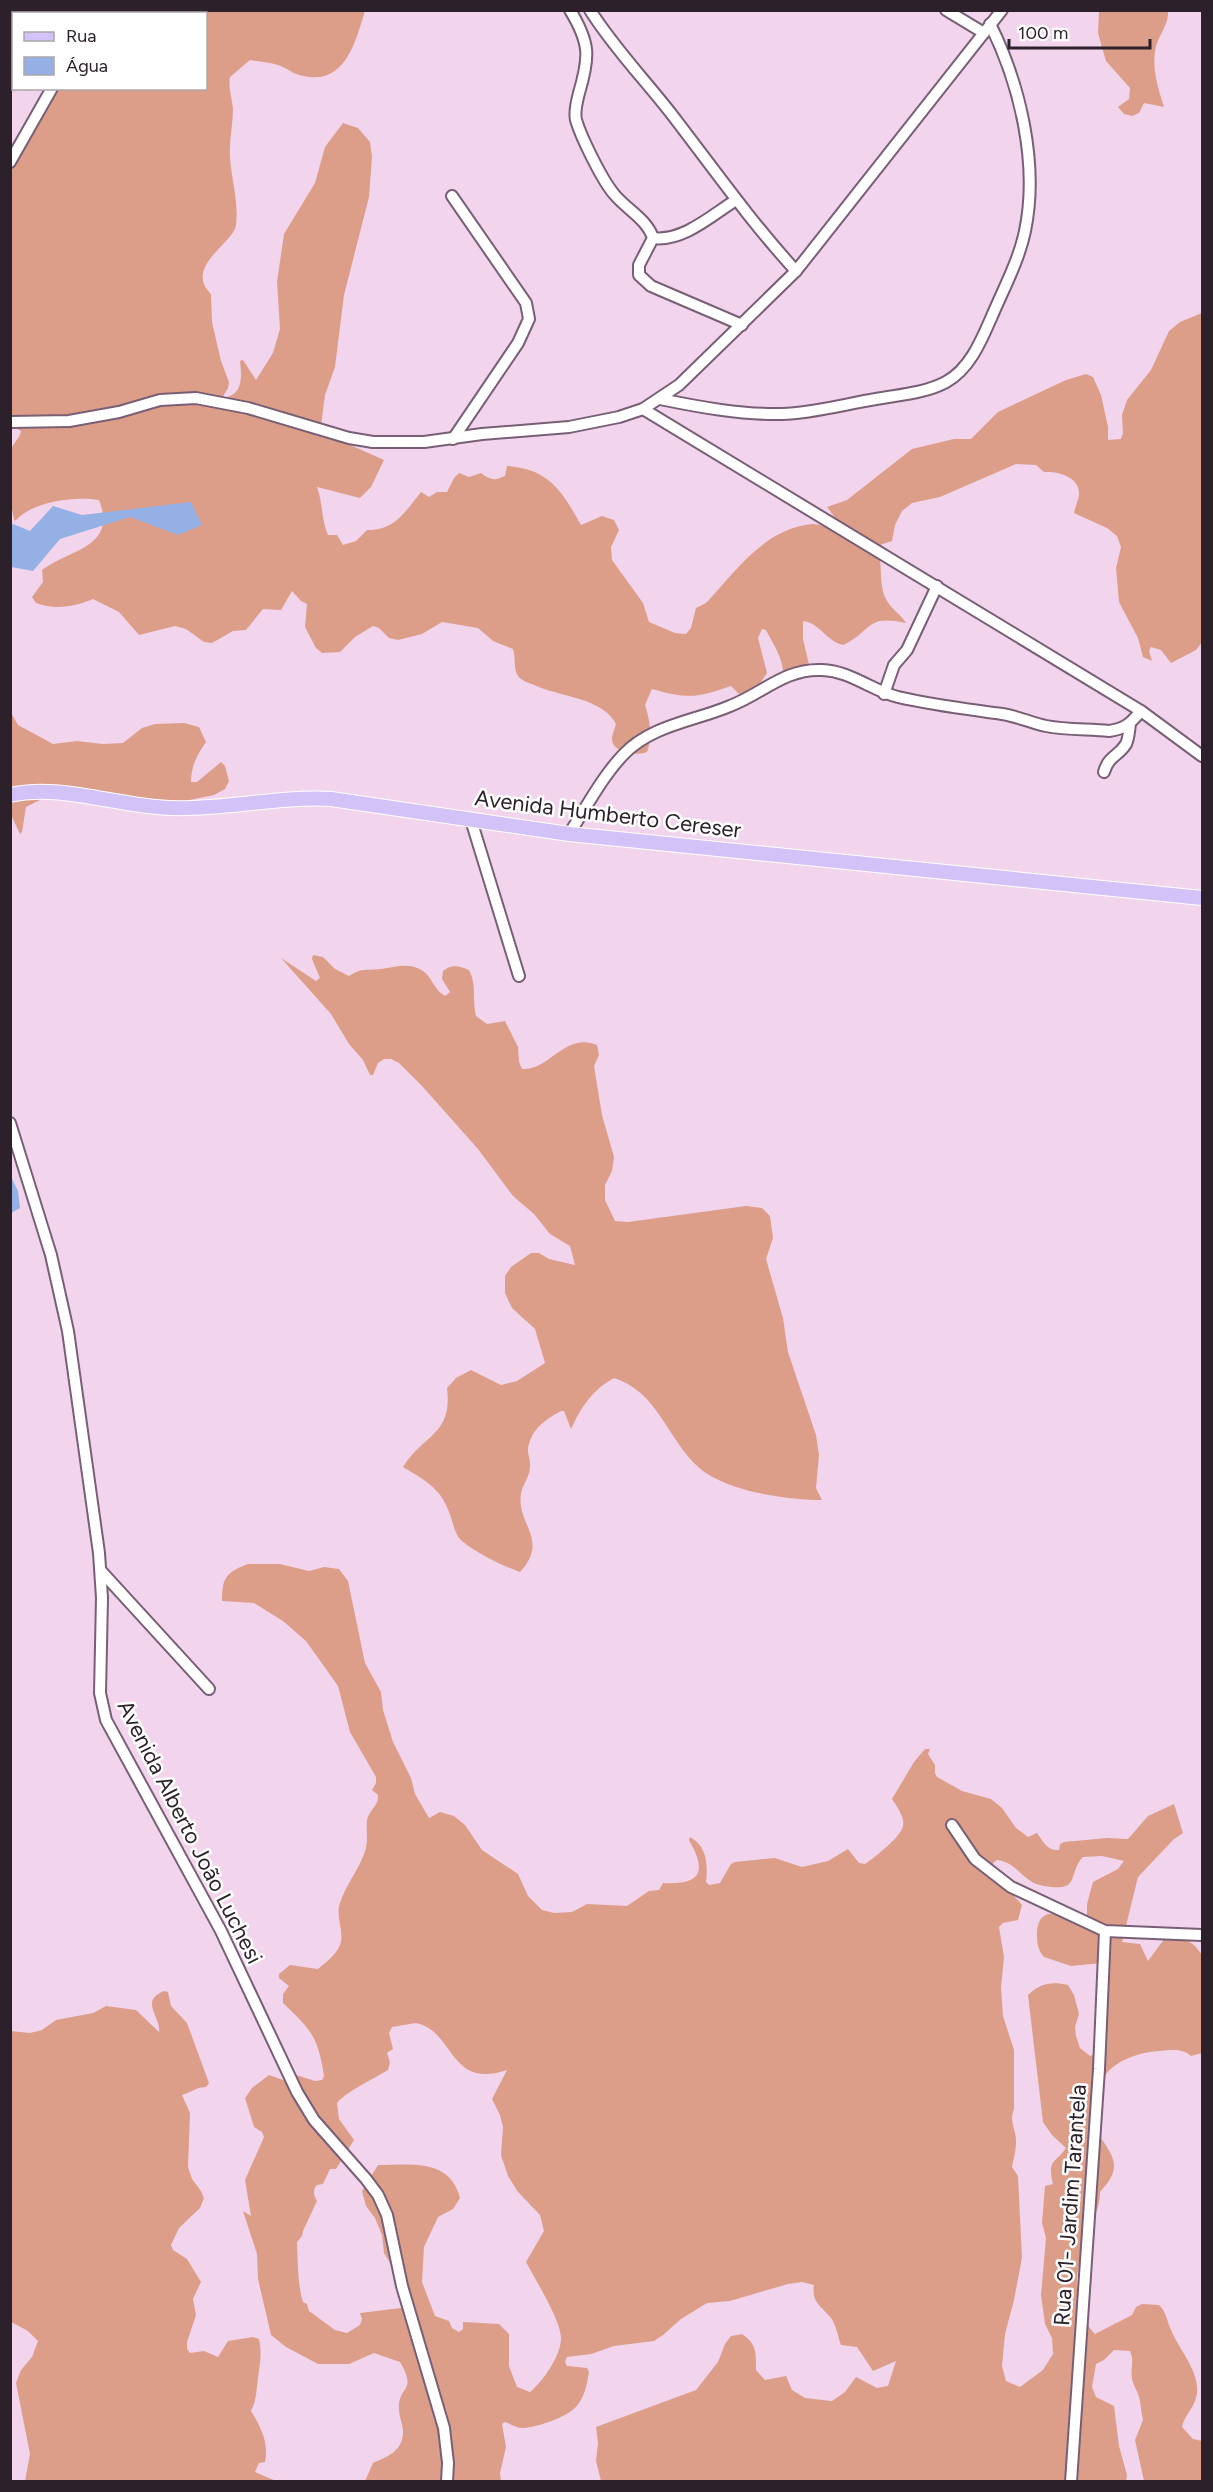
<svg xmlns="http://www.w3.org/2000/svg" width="1213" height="2492" font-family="Figtree,sans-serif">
	<rect width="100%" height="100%" fill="#f2d5ed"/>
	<g fill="#dc9e89" fill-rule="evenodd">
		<path d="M87,11H365C355,44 344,88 299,75C292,73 285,67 278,65C270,62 259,62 250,60L230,77C228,88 232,98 233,109C233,125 229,140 230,156C231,179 239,201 236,225C234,243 183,267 211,294L212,322L221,361L229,382L228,388L222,398C243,396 242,377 240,361L243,360L256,380L273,353L280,329L277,282L284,234L315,183L325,147L343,123L358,128L370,142L372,157L369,197L344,295L335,367L325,395L321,426L332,437L384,460L371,487L360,498L317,487C323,503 321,519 328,535H337L343,545L356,541L367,530C394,531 405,512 421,492L429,497L437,492H447L454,478L459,473L469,477L481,473C490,480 495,481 505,476L507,466C549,469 562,491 581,525L602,516L614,520L619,530L611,547L612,560L643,603L649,622L675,633L686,634L691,628L696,608L706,603C735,572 765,528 812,524C823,524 832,530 843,528L827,507L847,500L912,449L954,439H971L998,412L1066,380L1086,374L1093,377L1101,395L1108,427V440L1121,439L1123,433L1122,415L1127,400L1151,370L1169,331L1180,322L1202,313V642L1196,650L1171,663L1161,650L1151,647L1149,651L1152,661L1143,657L1138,638L1119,602L1116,568L1121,547L1117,536L1107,528L1074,513C1075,507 1079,499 1079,493C1079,476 1056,471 1044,472L1036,465L1016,464L940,497L912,503L902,511L895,525L892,541L880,545L878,548C883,565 878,586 887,601C891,609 901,614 906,623C865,614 873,631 843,645C826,641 820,623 803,621V639L810,669L807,677L801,678L783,671C782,656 773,644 766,630L762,629L758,638L767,673L755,691L742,697L731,686C697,698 687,699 652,689L645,705C650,721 653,736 647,752C638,756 612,753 612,739C612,735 615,728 616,724C602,697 559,697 534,685C529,683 522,681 518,676C513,668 516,658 513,649L493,641L478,628L442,622L422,634L398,640L389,638L379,628L373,626L355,637L340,652L322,653L316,648L305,627L307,604L301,601L292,591L281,610L263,609L246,630L233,631L212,643L204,642L186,629L175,626L139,635L119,612L93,599C74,607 55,610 36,603L32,597L43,582L42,570C70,549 118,547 99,500C74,496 33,501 15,521L14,519C9,498 8,472 11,451C12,443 20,439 21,431L10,425V149L13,142L48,101L51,89L206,88V14L86,13Z"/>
		<path d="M1099,11H1168C1169,24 1160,33 1156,46C1151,67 1158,88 1164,107L1144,103L1139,113L1132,116L1124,114L1118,107L1129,99L1130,88L1106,61L1098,33Z"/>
		<path d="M10,711L18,725L53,744L77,741L103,744L123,743L142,728L155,724L184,723L199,727L206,742C197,755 191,766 191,782H197L221,762L225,766L229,781L225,789L214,795L180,802L50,795L26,807L22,832L20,834L11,815Z"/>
		<path d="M313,955L323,957L335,969L349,976C363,967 367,971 381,969C397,967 408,962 423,971C432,977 434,990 445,996L450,992L442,979L443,971C452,964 459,966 469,970C477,984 472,1001 476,1016L487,1024L505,1021L518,1047L519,1062L522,1069C550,1071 564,1032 597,1045L599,1055L594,1066L602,1115L614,1157L612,1171L605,1185V1200L615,1221L628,1222L746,1206L762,1208L770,1216L773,1238L766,1259L783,1318L788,1352L816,1435L819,1455L816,1488L822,1500C786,1500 721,1491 695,1464C666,1435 657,1392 614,1378C593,1389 581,1407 571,1429L564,1411H561C545,1420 532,1428 528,1448C527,1454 531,1460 530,1467C530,1476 523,1484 521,1493C516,1525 550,1539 520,1572C503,1566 476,1553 462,1541C454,1534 453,1521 449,1512C441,1488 423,1479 403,1467C423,1434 453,1435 447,1388L456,1378L471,1370L501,1385L517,1381L545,1363L535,1329L512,1308L505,1293V1276L511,1267L531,1253H539L549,1259L575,1265L570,1246L550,1234L534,1214L513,1196L478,1149L422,1086L399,1063L391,1059H384L378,1063L373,1075H370L363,1060L349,1044L331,1014L281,958L316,981L320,978L312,959Z"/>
		<path d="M248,1564H280L309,1571L324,1567L339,1569L348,1581L365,1663L381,1692L383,1710L393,1742L411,1778L415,1794L429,1818L440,1812L454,1816L465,1825L482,1850L518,1874L528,1896L542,1910L554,1913L572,1912L587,1904L627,1906L649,1891L659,1890L663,1883C700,1885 708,1873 689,1840L690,1837C707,1846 708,1865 706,1882L709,1885L720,1883L731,1864L735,1862L775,1858L802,1867L828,1861L848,1849L859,1863L865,1864C874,1858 901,1837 903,1826C905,1817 897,1807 892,1799L914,1762L925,1749H930L928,1754L935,1765V1773L937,1777L962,1791L991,1799L1002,1808L1016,1828L1028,1837L1037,1833C1043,1841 1047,1851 1059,1850L1060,1844L1064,1842L1107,1838L1128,1839L1148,1816L1174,1804L1183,1833L1174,1839L1138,1877L1122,1942L1140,1944L1148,1961L1165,1938C1184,1939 1191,1938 1202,1955V2053L1191,2056C1182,2048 1171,2050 1160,2051C1138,2052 1107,2062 1100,2086C1096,2099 1096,2114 1094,2127C1111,2155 1126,2164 1100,2192C1100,2219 1084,2219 1094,2248L1083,2253C1072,2276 1076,2316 1095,2334L1132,2315L1136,2307L1142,2304L1159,2305C1166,2311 1167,2321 1171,2330C1179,2350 1203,2375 1196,2398C1193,2409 1184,2416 1182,2427L1193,2439L1202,2441V2481H1144L1135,2440L1143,2420C1141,2412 1141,2404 1139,2397C1137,2390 1133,2385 1132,2379C1130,2367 1135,2363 1130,2351L1114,2350L1104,2360L1096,2364L1092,2387L1096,2397L1114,2406L1119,2446L1127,2475L1126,2481H601L596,2461L598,2443L596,2427L696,2390L718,2362L725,2344L731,2336L742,2334C757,2344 756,2353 756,2370L765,2380L786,2376L792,2390L805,2398L832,2401L845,2392L856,2377L877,2388L888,2386L896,2361L873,2371L857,2347L841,2345C838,2337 836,2324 831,2318C821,2306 811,2302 814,2285L802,2282L788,2284L730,2301L707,2303L681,2319L663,2335L654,2341L614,2346L591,2354L567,2357L565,2362L567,2366L587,2368L589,2372C587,2384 585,2397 576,2407C565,2418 538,2427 523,2428C517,2428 511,2424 505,2422L502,2424L506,2447L500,2473L501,2481H365L373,2463C387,2457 403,2451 403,2432C403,2424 399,2417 399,2409C398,2385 418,2393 400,2362L374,2353L349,2364H318L286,2347L271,2335L258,2279L257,2254L243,2211L251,2216L245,2180L264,2137L262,2132L254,2127L245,2098L252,2088L269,2075L283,2080L290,2073L315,2081L322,2080L324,2076C318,2036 311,2030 283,2003V1994L289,1986L279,1978V1974L290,1965L318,1969C326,1962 336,1955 340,1945C345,1932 335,1917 340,1903C346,1884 361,1867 366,1848C368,1838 366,1829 367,1820C369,1810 379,1806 378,1795L372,1790L376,1783V1777L350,1732L338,1686L306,1641L283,1621L254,1603L222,1601C222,1578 226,1572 248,1564ZM1102,1856L1124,1861L1118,1869L1093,1882L1087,1904V1922C1066,1916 1037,1901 1037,1935C1037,1944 1038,1950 1044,1957L1071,1966L1102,1963L1097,2053L1090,2056L1080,2048L1076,2036L1075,2027L1079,2014L1074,1995L1068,1985C1052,1981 1040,1983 1028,1995L1043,2122L1052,2135L1066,2148C1055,2164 1047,2159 1053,2184L1045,2186L1042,2223L1046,2238L1041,2295L1045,2324L1052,2338L1053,2354L1043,2370L1020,2387L1006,2381L1002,2366L1005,2334L1014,2300L1022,2258L1018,2176L1012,2167C1014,2157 1018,2144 1015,2133C1013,2124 1010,2119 1014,2109V2050L1003,2016L1001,1987L1004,1957L999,1927L1003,1923L1018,1920L1022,1905C1012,1893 994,1879 993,1863L997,1860C1013,1862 1018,1873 1032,1882C1039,1886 1060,1890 1068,1885C1075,1880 1073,1867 1083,1857ZM416,2023C455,2031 449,2090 507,2070L492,2099L500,2115L503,2127L501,2155L508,2176L518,2192L540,2215L544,2231L526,2262C535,2279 560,2319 561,2337C562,2354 543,2382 530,2392L517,2387L509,2366V2334L499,2324L463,2322V2329L459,2332L452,2328L449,2321L435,2316L422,2282L424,2247L438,2217L453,2209L460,2198C450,2158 410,2165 378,2165L362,2191L366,2206L375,2218L382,2235L384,2253L409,2294L401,2308L360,2313L362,2319L360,2325L347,2333L335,2330L309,2311L307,2304L303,2302C297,2282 298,2262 297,2242L302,2236L303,2231L317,2201C314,2196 312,2190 317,2185L323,2184L330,2169H336L354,2140L339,2119L337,2103C344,2093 375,2078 388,2070L390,2062L387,2053L393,2049L389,2033L392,2027Z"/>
		<path d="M164,1991L168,1992L171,2006L187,2023L209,2083L206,2087C197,2087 191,2092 182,2095L190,2113L188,2167L192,2179L201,2191L204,2198L200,2208L179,2228L171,2245L173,2250L187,2259L201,2282L193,2299L196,2315L187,2342V2349L190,2353L204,2351L218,2357L228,2341L253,2337L259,2339C262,2354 260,2363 258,2378C256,2392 257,2398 251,2411C261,2427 269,2443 265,2462L259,2463L255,2472L276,2481H25L30,2454L16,2383L21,2370L32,2357L38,2341L28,2331L11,2322V2031L30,2033L42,2030L56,2020L93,2013L106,2006L136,2010L159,2032C161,2016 139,2001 164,1991Z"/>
	</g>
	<g fill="#95b0e4">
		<polygon points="191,502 202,525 178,535 130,517 60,539 33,571 11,567 11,526 13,524 30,531 53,506 82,515"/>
		<polygon points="11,1177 18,1191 20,1208 11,1213"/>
	</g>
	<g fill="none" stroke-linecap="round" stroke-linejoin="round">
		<defs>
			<g id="minor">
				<path d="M570,10C590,43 590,56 579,93C577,101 574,111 576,120C581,137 602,180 614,194C626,209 647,219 653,238L639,265V275L651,286L742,325"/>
				<path d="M590,10C613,47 646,81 673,116C713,168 751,222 796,271"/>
				<polyline points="946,10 984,33"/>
				<polyline points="90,14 92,10"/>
				<polyline points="10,162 52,88"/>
				<polyline points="452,196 526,303 529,319 518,343 453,439"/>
				<path d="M653,238C683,242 712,215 736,200"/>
				<path d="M660,399C699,407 742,415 782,414C813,413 845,404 876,399C898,395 926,393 946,382C970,369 982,339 992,316C1004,288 1019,260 1025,231C1039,164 1020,84 990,24"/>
				<polyline points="643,409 1141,711 1202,756"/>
				<polyline points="10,422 69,421 119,412 160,400 196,398 248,408 349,438 373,442 424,442 482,434 569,427 619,417 643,409 679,385 796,271 1002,10"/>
				<polyline points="884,694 894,665 907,650 937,586"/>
				<path d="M1104,772C1109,755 1118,757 1126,744C1129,738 1129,730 1130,724"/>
				<polyline points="471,820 519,976"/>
				<path d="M569,834C586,808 602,777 623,755C651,725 695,721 730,706C762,694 785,668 822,670C851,671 872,691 898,697C932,705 967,709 1002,714C1017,716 1031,723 1046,726C1066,730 1088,729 1109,731C1125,729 1131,723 1141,711"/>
				<polyline points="10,1123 51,1255 68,1331 99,1553 102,1598 100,1693 106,1720 221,1931 297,2092 314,2120 366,2179 378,2195 387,2215 402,2286 444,2428 448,2463 447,2482"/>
				<polyline points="101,1571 209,1689"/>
				<polyline points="952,1825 975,1859 1011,1887 1105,1931 1202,1935"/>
				<polyline points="1071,2482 1099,2069 1105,1931"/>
			</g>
			<path id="major" d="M10,795C61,783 119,807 171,808C225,810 277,796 331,799L569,834L1202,898"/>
		</defs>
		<use href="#minor" stroke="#785f75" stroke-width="14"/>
		<use href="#major" stroke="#fff" stroke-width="16"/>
		<use href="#minor" stroke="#fff" stroke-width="10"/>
		<use href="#major" stroke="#d2c2f7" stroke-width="14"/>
	</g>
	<g text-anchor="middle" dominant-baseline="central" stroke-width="5" stroke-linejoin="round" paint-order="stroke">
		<g font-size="22" fill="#2c212a" stroke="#fff">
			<text transform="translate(608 814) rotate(7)">Avenida Humberto Cereser</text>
			<text transform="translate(190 1832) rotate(63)">Avenida Alberto João Luchesi</text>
			<text transform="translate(1070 2205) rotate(-86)">Rua 01- Jardim Tarantela</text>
		</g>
	</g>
	<rect width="1213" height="2492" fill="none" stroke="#2c212a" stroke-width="24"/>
	<rect x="12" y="12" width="195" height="78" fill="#ffffff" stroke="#aba6aa" stroke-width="1.5"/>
	<rect x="24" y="32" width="30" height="9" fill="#d2c2f7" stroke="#aba6aa" stroke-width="1.5"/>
	<text x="66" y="42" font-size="18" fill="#2c212a">Rua</text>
	<rect x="24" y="57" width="30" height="18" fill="#95b0e4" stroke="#aba6aa" stroke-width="1.5"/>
	<text x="66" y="72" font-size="18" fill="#2c212a">Água</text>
	<path d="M1009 39v9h141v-9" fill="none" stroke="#2c212a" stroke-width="3"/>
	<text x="1018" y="39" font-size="18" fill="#2c212a" stroke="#ffffff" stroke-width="4.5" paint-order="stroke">100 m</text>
</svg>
